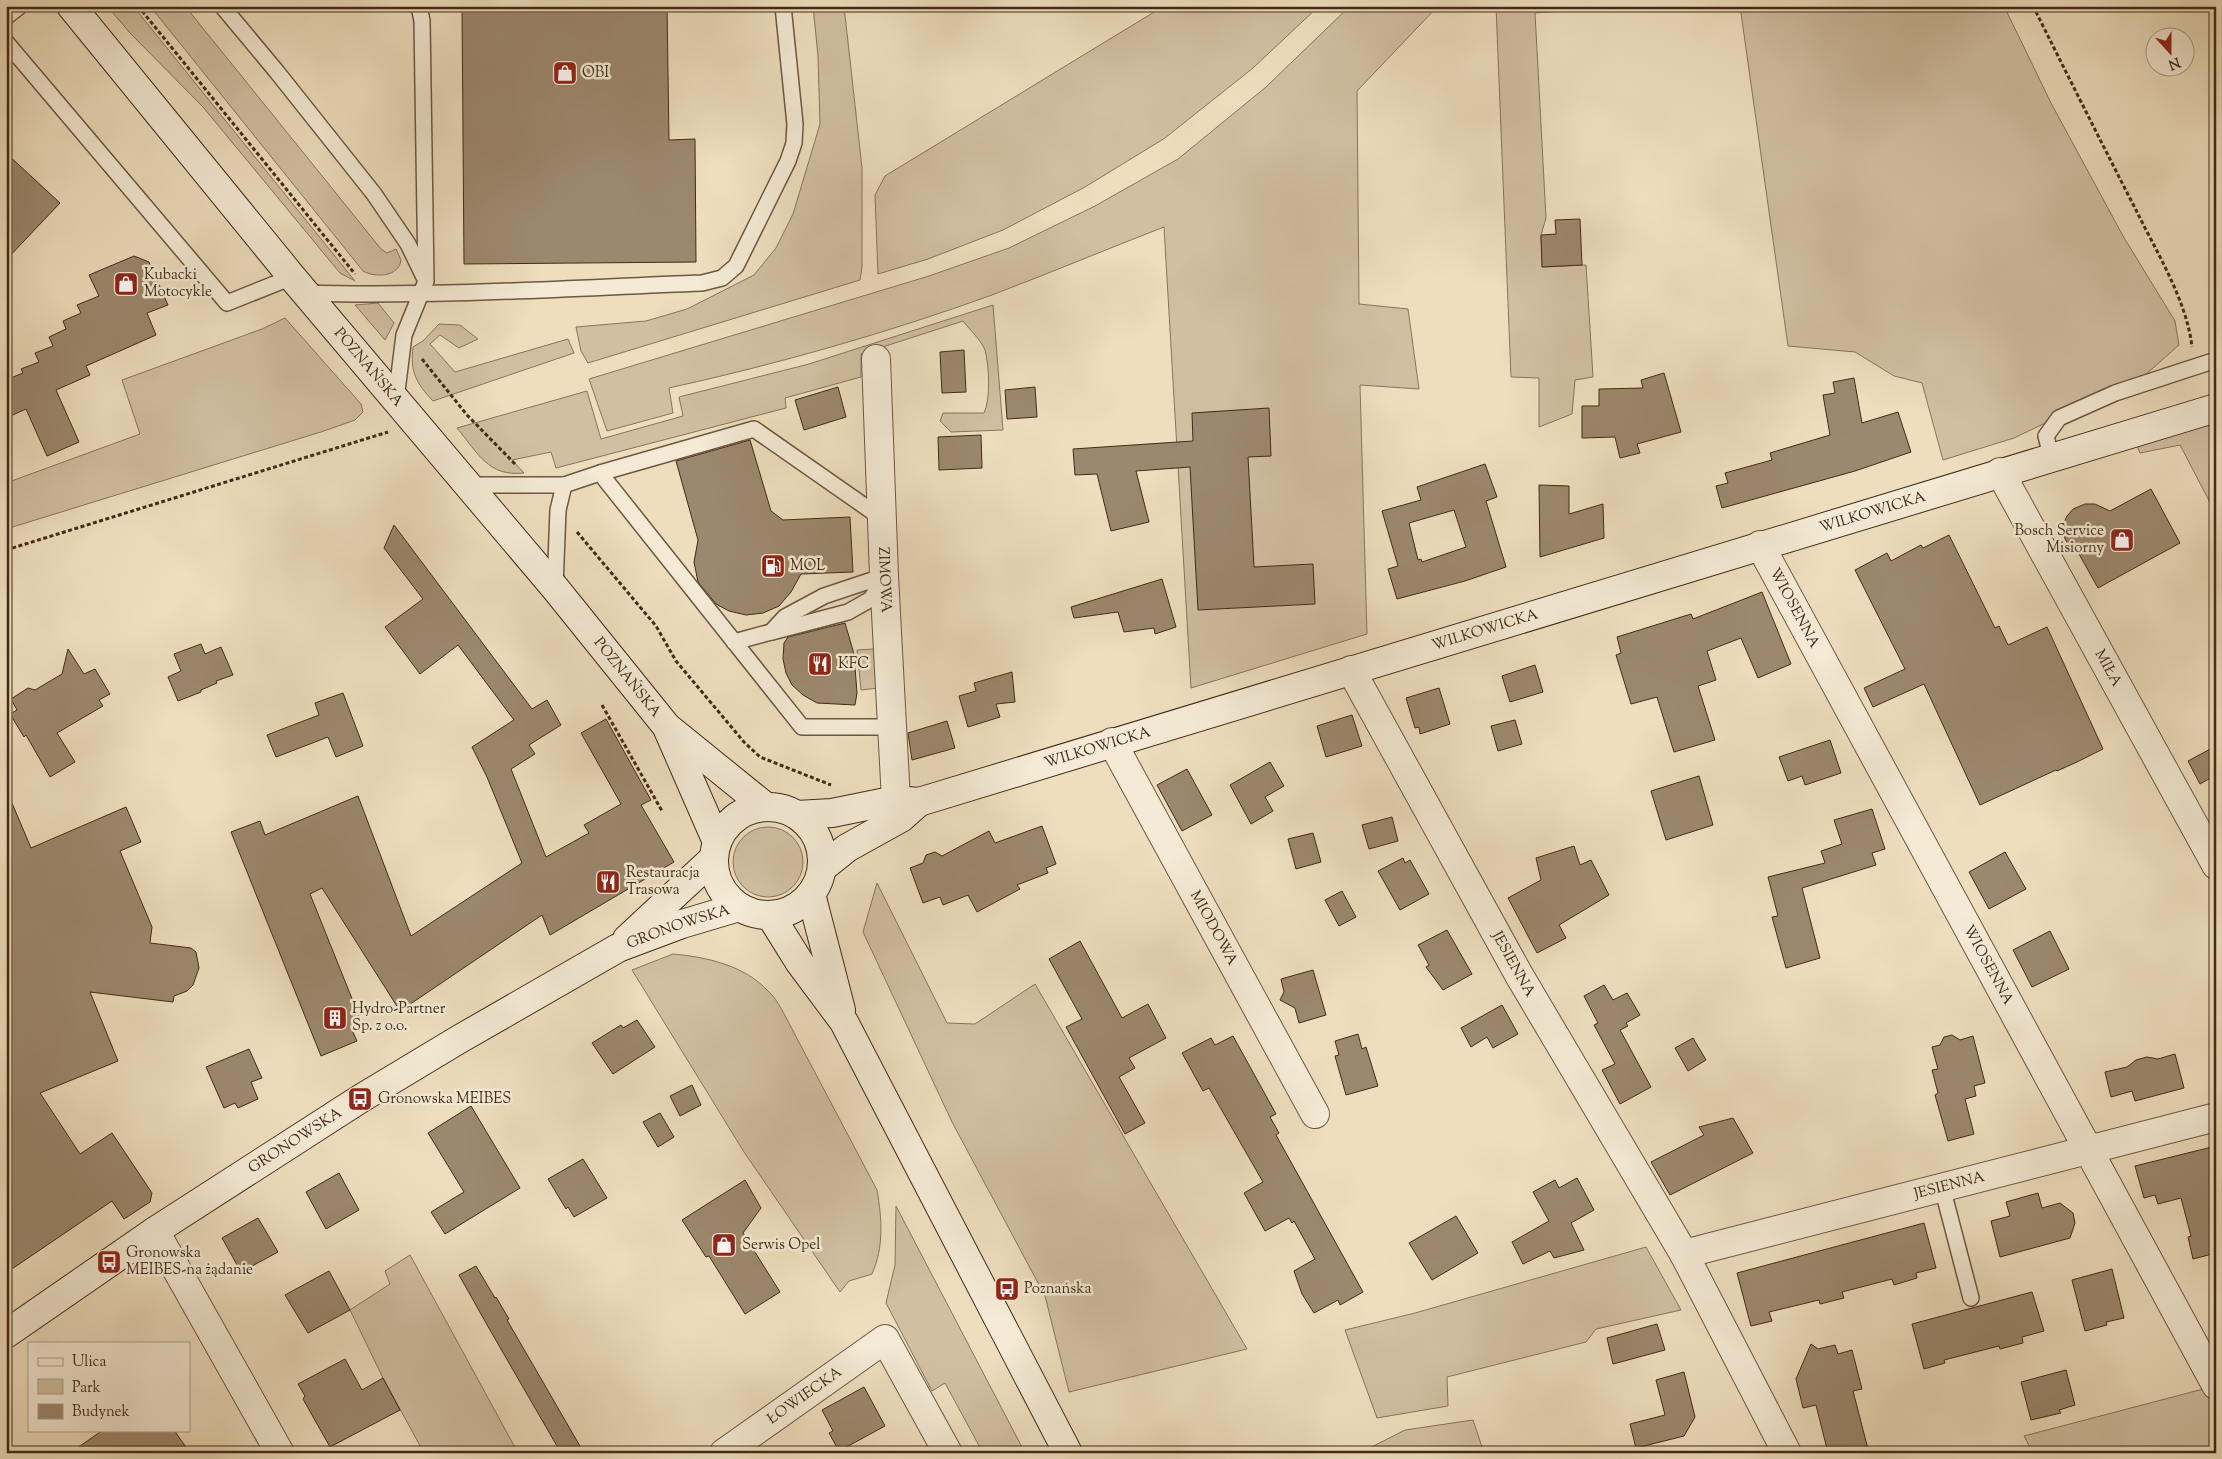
<svg xmlns="http://www.w3.org/2000/svg" width="2222" height="1459" font-family="'Sorts Mill Goudy',serif">
	<rect width="100%" height="100%" fill="#eedebe"/>
	<filter id="stains"><feTurbulence type="fractalNoise" baseFrequency=".004" numOctaves="4"/><feColorMatrix values="0 0 0 0 .2 0 0 0 0 .09 0 0 0 0 .02 0 0 0 .5 -.17"/></filter>
	<radialGradient id="worn" r=".72"><stop offset=".6" stop-color="#630" stop-opacity="0"/><stop offset="1" stop-color="#630" stop-opacity=".3"/></radialGradient>
	<g fill="#d1bfa2" stroke="#8a745c">
		<polygon points="107,6 133,6 355,281 340,273 203,107 130,33"/>
		<path d="M150,6H185L381,249L387,253L396,249L401,260C399,277 375,278 363,271Z"/>
		<polygon points="813,6 844,6 862,168 862,267 860,280 588,363 581,351 576,327 646,321 687,309 754,275 776,248 793,214 820,124 818,56"/>
		<polygon points="1164,6 1319,6 1253,68 1165,138 1085,187 1003,230 928,259 878,274 875,195 885,176"/>
		<path d="M1350,6H1438L1357,91L1359,304L1408,309L1419,389L1360,385L1367,634L1191,688L1164,227C1107,249 1050,273 992,295C887,333 778,364 669,388L673,413L607,431L589,379L929,276L1009,248L1095,206L1178,159L1266,87Z"/>
		<polygon points="1496,6 1577,6 1577,10 1535,13 1546,218 1541,235 1542,267 1586,265 1593,377 1575,380 1572,414 1539,427 1539,378 1511,377"/>
		<polygon points="1740,6 2004,6 2051,103 2123,236 2175,321 2179,345 2144,376 2014,438 1943,460 1922,383 1894,376 1855,352 1788,346"/>
		<polygon points="378,303 394,323 385,340 355,305"/>
		<path d="M993,305L1003,430L951,432L940,421L943,413H984C991,399 989,365 985,350C981,340 969,329 963,321L861,354V377L785,398L786,408L556,468L551,452L512,460L524,473C488,477 478,453 457,428L587,391L601,439L683,416L679,397L809,364Z"/>
		<polygon points="285,318 361,404 363,412 355,420 324,431 6,529 6,483 140,434 122,380 262,329"/>
		<path d="M439,324L460,325L478,339L459,348L440,335L430,344L455,372L568,339L574,353L433,401C416,383 410,372 413,347L423,341Z"/>
		<polygon points="2208,410 2216,426 2216,514 2180,445 2140,453 2131,432"/>
		<polygon points="875,649 879,688 861,690 857,650"/>
		<circle cx="768" cy="862" r="35"/>
		<polygon points="877,883 947,1023 975,1024 1035,984 1247,1349 1069,1392 1045,1296 952,1122 863,932"/>
		<path d="M673,954C706,957 744,965 768,991C774,996 778,1003 782,1010L877,1190C882,1219 884,1247 872,1274L849,1281L840,1292L744,1152L632,970Z"/>
		<polygon points="896,1206 1025,1453 983,1453 945,1383 932,1391 886,1303 895,1265"/>
		<polygon points="1646,1247 1681,1310 1596,1329 1586,1342 1447,1377 1448,1406 1377,1418 1345,1330 1415,1313"/>
		<polygon points="410,1255 518,1453 424,1453 383,1378 350,1310 390,1284 385,1271"/>
		<polygon points="2207,1388 2216,1404 2216,1453 2033,1453 2024,1436"/>
		<polygon points="1473,1420 1484,1453 1360,1453 1405,1430"/>
	</g>
	<g fill="#9c886e" stroke="#432a17" fill-rule="evenodd">
		<polygon points="462,6 667,6 669,140 695,139 696,262 464,264"/>
		<polygon points="6,153 60,203 6,260"/>
		<polygon points="1580,219 1582,265 1542,267 1541,235 1556,234 1555,220"/>
		<polygon points="134,256 149,262 168,305 147,313 156,335 86,366 90,375 56,390 79,442 47,456 26,409 6,418 6,380 23,373 21,369 39,362 35,353 53,346 49,337 66,329 63,321 81,313 77,305 99,296 89,275"/>
		<polygon points="964,350 966,392 942,393 940,352"/>
		<polygon points="1664,373 1681,432 1637,444 1640,453 1620,458 1615,437 1582,438 1582,406 1599,406 1599,389 1643,388 1641,380"/>
		<polygon points="1854,378 1862,423 1898,412 1911,452 1855,471 1722,508 1716,486 1728,483 1725,473 1772,460 1770,453 1830,435 1823,395 1835,393 1833,382"/>
		<polygon points="838,387 846,417 804,430 795,400"/>
		<polygon points="1035,387 1037,417 1007,419 1005,390"/>
		<polygon points="1269,408 1271,456 1248,457 1254,567 1313,564 1315,604 1198,610 1190,467 1136,471 1149,522 1111,531 1097,474 1075,475 1073,449 1193,441 1192,413"/>
		<polygon points="981,435 982,468 939,470 938,437"/>
		<polygon points="750,440 771,511 783,520 850,517 853,572 801,574 791,592 779,606 763,613 746,615 729,611 716,604 698,582 694,562 698,540 676,461"/>
		<path d="M1485,464L1497,497L1486,501L1506,567L1465,581L1397,599L1388,569L1398,566L1382,511L1421,500L1417,487ZM1454,510L1466,547L1422,562L1421,559L1418,560L1409,523Z"/>
		<polygon points="1539,485 1569,486 1569,514 1603,504 1604,538 1540,557"/>
		<polygon points="2151,489 2180,543 2098,588 2079,554 2070,547 2065,539 2063,525 2067,516 2073,509 2085,504 2095,504 2110,511"/>
		<polygon points="394,525 532,709 547,700 561,725 529,745 535,754 511,769 546,857 589,833 584,825 621,804 581,733 606,719 651,800 641,805 674,862 550,935 542,915 400,1011 322,888 310,894 363,1026 352,1030 357,1041 321,1056 231,832 260,821 265,835 358,796 411,936 522,863 487,777 472,747 514,720 458,645 420,674 385,627 423,599 384,548"/>
		<polygon points="1949,535 1995,628 1999,626 2008,645 2047,627 2103,749 2077,762 2057,771 2056,770 1980,805 1924,684 1873,707 1864,688 1905,669 1855,570 1887,553 1891,561 1921,545 1923,548"/>
		<polygon points="1162,579 1176,627 1155,634 1154,628 1124,632 1118,612 1074,618 1071,607"/>
		<polygon points="1762,592 1791,664 1758,678 1741,638 1707,651 1716,680 1698,686 1715,740 1674,752 1657,697 1631,704 1616,655 1621,653 1617,637 1691,614 1693,619"/>
		<polygon points="845,623 854,654 857,693 855,705 817,703 803,695 792,685 786,673 783,659 784,643 788,637"/>
		<polygon points="201,644 205,654 221,647 233,675 216,681 217,683 201,690 201,692 178,701 168,677 181,671 174,654"/>
		<polygon points="68,649 84,674 95,669 110,694 99,700 103,706 57,733 75,762 50,777 26,735 24,737 10,714 17,710 11,699 28,688 35,690 62,674"/>
		<polygon points="1535,665 1543,692 1510,702 1502,676"/>
		<polygon points="1012,672 1015,702 996,704 1000,717 968,727 959,696 976,691 974,683"/>
		<polygon points="1439,688 1450,724 1420,734 1419,727 1415,728 1406,698"/>
		<polygon points="343,693 363,746 336,757 328,737 276,757 267,735 319,715 315,703"/>
		<polygon points="1352,715 1362,746 1326,757 1317,726"/>
		<polygon points="1515,720 1522,744 1498,751 1491,726"/>
		<polygon points="947,721 955,748 912,760 908,733"/>
		<polygon points="1830,740 1841,773 1805,785 1802,776 1788,781 1779,757"/>
		<polygon points="2216,746 2216,775 2200,784 2188,761"/>
		<polygon points="1270,762 1284,786 1265,797 1273,811 1251,824 1230,785"/>
		<polygon points="1187,769 1212,815 1182,831 1157,785"/>
		<polygon points="1699,776 1713,825 1666,840 1651,791"/>
		<polygon points="6,789 31,848 126,807 141,842 120,851 152,927 150,943 191,948 196,952 199,968 193,985 187,991 174,996 173,1002 90,992 118,1061 40,1093 80,1154 112,1133 152,1193 150,1202 124,1219 112,1201 6,1273"/>
		<polygon points="1872,809 1885,849 1872,853 1876,865 1802,888 1820,958 1786,968 1772,917 1778,916 1768,877 1825,863 1821,851 1842,844 1834,820"/>
		<polygon points="1392,817 1398,841 1369,849 1362,825"/>
		<polygon points="1042,826 1056,864 1046,868 1048,873 1017,885 1020,889 977,912 968,895 943,905 940,897 923,903 910,868 923,863 926,855 935,852 942,856 989,831 995,843"/>
		<polygon points="1313,833 1321,862 1296,869 1288,839"/>
		<polygon points="1574,846 1580,865 1591,860 1609,895 1559,925 1566,938 1537,953 1508,898 1541,880 1536,858"/>
		<polygon points="2005,852 2026,889 1989,909 1969,872"/>
		<polygon points="1403,858 1405,863 1410,860 1429,894 1400,910 1378,871"/>
		<polygon points="1342,891 1356,917 1339,926 1325,900"/>
		<polygon points="1447,930 1472,974 1443,990 1426,967 1429,965 1418,945"/>
		<polygon points="2050,931 2069,969 2032,987 2013,950"/>
		<polygon points="1080,941 1122,1018 1148,1004 1166,1038 1129,1058 1135,1068 1119,1077 1145,1123 1125,1134 1066,1027 1082,1019 1049,959"/>
		<polygon points="1313,970 1326,1015 1299,1023 1295,1008 1280,1000 1284,992 1281,979"/>
		<polygon points="1604,985 1613,1000 1627,993 1640,1015 1626,1023 1628,1026 1620,1030 1651,1087 1620,1104 1602,1070 1615,1064 1594,1025 1598,1023 1584,996"/>
		<polygon points="1502,1005 1518,1034 1493,1048 1487,1037 1471,1047 1461,1028"/>
		<polygon points="637,1020 655,1047 613,1074 592,1043 621,1025 623,1028"/>
		<polygon points="1358,1034 1362,1049 1366,1047 1378,1086 1346,1095 1335,1056 1339,1055 1335,1041"/>
		<polygon points="1952,1035 1960,1040 1973,1036 1985,1083 1974,1086 1976,1096 1965,1099 1974,1134 1948,1141 1935,1095 1938,1093 1932,1070 1938,1069 1932,1047 1940,1045 1944,1037"/>
		<polygon points="1233,1036 1276,1114 1270,1117 1279,1133 1276,1135 1363,1292 1340,1305 1338,1300 1314,1313 1302,1294 1294,1271 1315,1259 1294,1221 1292,1223 1289,1218 1265,1231 1244,1193 1263,1182 1209,1088 1203,1091 1182,1053 1211,1038 1215,1045"/>
		<polygon points="1693,1038 1706,1060 1688,1071 1675,1048"/>
		<polygon points="249,1049 262,1078 251,1082 258,1099 238,1108 235,1103 224,1108 206,1067"/>
		<polygon points="2175,1054 2184,1088 2135,1101 2132,1091 2111,1097 2105,1072 2127,1067 2136,1060 2147,1057 2158,1059"/>
		<polygon points="692,1085 701,1105 680,1116 670,1096"/>
		<polygon points="471,1106 520,1188 445,1234 431,1212 464,1192 428,1133"/>
		<polygon points="660,1113 674,1137 658,1147 643,1122"/>
		<polygon points="1733,1118 1753,1153 1670,1195 1651,1162 1704,1135 1699,1127"/>
		<polygon points="2216,1146 2216,1253 2193,1259 2188,1237 2191,1236 2181,1198 2158,1204 2155,1195 2144,1198 2135,1166"/>
		<polygon points="583,1159 607,1198 574,1217 568,1207 566,1209 548,1179"/>
		<polygon points="339,1173 359,1210 326,1229 306,1192"/>
		<polygon points="1577,1178 1594,1210 1571,1223 1584,1250 1554,1258 1550,1251 1523,1264 1512,1242 1549,1221 1533,1192 1555,1180 1559,1188"/>
		<polygon points="745,1180 761,1208 743,1233 780,1292 745,1314 709,1256 706,1257 682,1220"/>
		<polygon points="2038,1193 2042,1208 2060,1203 2073,1213 2075,1223 2070,1238 2000,1257 1991,1221 2010,1216 2006,1202"/>
		<polygon points="1456,1216 1478,1253 1432,1280 1409,1243"/>
		<polygon points="258,1218 278,1252 241,1272 222,1238"/>
		<polygon points="1924,1223 1936,1268 1916,1273 1917,1278 1894,1285 1892,1279 1842,1292 1844,1298 1820,1304 1819,1300 1769,1312 1772,1321 1751,1326 1737,1273"/>
		<polygon points="476,1266 495,1298 496,1297 509,1319 507,1320 584,1453 561,1453 490,1330 459,1275"/>
		<polygon points="2112,1269 2124,1318 2106,1322 2107,1325 2085,1331 2072,1280"/>
		<polygon points="329,1271 350,1310 308,1333 285,1295"/>
		<polygon points="2032,1292 2044,1331 2022,1337 2023,1343 2000,1349 1999,1346 1944,1360 1945,1363 1924,1369 1912,1324"/>
		<polygon points="1657,1324 1665,1350 1613,1364 1607,1338"/>
		<polygon points="1811,1344 1818,1349 1835,1345 1838,1354 1852,1350 1862,1389 1853,1391 1869,1453 1828,1453 1816,1405 1803,1408 1796,1379"/>
		<polygon points="345,1359 362,1390 383,1378 400,1410 330,1447 303,1399 305,1396 298,1384"/>
		<polygon points="2066,1370 2075,1405 2059,1410 2061,1413 2031,1420 2021,1382"/>
		<polygon points="1684,1372 1695,1417 1684,1436 1636,1448 1630,1424 1665,1415 1656,1380"/>
		<polygon points="864,1387 885,1426 839,1451 829,1433 833,1431 822,1410"/>
		<polygon points="103,1430 174,1430 190,1453 70,1453"/>
	</g>
	<g fill="none" stroke-linecap="round" stroke-linejoin="round">
		<defs>
			<g id="lane">
				<polyline points="222,6 277,72 374,194 408,244 424,277"/>
				<polyline points="6,17 20,6"/>
				<polyline points="6,42 227,303 292,277"/>
				<path d="M305,293C437,297 570,288 702,283L722,278L736,266L788,161L794,143L795,124L783,6"/>
				<polyline points="396,399 404,335 426,281 422,21 419,6"/>
				<polyline points="2051,456 2046,436 2059,418 2115,393 2216,360"/>
				<polyline points="600,473 754,429 883,519"/>
				<polyline points="468,485 564,485 600,473 802,727 892,727"/>
				<polyline points="555,587 558,510 564,485"/>
				<polyline points="772,632 848,612 871,599 881,582"/>
				<polyline points="734,642 771,632 785,617 824,596 884,576"/>
				<polyline points="1942,1187 1971,1298"/>
			</g>
			<g id="street">
				<path id="s1" d="M876,359L884,576L896,800"/>
				<path id="s2" d="M2000,472L2216,865"/>
				<path id="s3" d="M1760,545L2216,1385"/>
				<path id="s4" d="M1351,670L1519,975L1684,1254L1787,1453"/>
				<path id="s5" d="M1112,742L1315,1114"/>
				<polyline points="155,1231 280,1453"/>
				<path id="s6" d="M1684,1254L2216,1117"/>
				<path id="s7" d="M724,1453L885,1339L948,1453"/>
			</g>
			<g id="secondary">
				<path id="s8" d="M71,6L292,277L555,588L667,727L766,807"/>
				<polyline points="668,730 717,842"/>
				<circle cx="768" cy="861" r="54"/>
				<path id="s9" d="M797,815L832,813L896,800L919,802L2216,408"/>
				<polyline points="822,868 847,848 901,818 919,802"/>
				<polyline points="811,894 841,1010"/>
				<polyline points="770,915 800,963 844,1022 1068,1453"/>
				<polyline points="627,939 714,858"/>
				<path id="s10" d="M6,1334L155,1231L360,1099L458,1040L618,948L682,924L739,907"/>
			</g>
		</defs>
		<use href="#lane" stroke="#6e5741" stroke-width="18"/>
		<use href="#street" stroke="#6e5741" stroke-width="30"/>
		<use href="#secondary" stroke="#432a17" stroke-width="30"/>
		<g stroke="#432a17" stroke-width="3" stroke-dasharray="4 2.5" stroke-linecap="butt">
			<polyline points="138,6 355,274"/>
			<path d="M2033,6C2067,74 2101,142 2136,210C2156,251 2187,301 2192,347"/>
			<polyline points="422,359 467,415 516,465"/>
			<polyline points="577,532 656,626 676,661 744,742 760,757 831,785"/>
			<polyline points="6,550 388,432"/>
			<polyline points="602,705 662,811"/>
		</g>
		<use href="#lane" stroke="#f4ead5" stroke-width="15"/>
		<use href="#street" stroke="#f4ead5" stroke-width="28"/>
		<use href="#secondary" stroke="#f4ead5" stroke-width="28"/>
	</g>
	<defs>
		<symbol id="shop-square" viewBox="-11 -11 22 22"><rect x="-9" y="-9" width="18" height="18" rx="4" fill="#8f2418" stroke="#f4ead5"/><path d="M-5-2.5h2.3a2.7 3.5 0 0 1 5.4 0H5L5.5 6h-11ZM-1.5-2.5h3a1.5 2.3 0 0 0-3 0Z" fill="#fff"/></symbol>
		<symbol id="fuel-square" viewBox="-11 -11 22 22"><rect x="-9" y="-9" width="18" height="18" rx="4" fill="#8f2418" stroke="#f4ead5"/><path d="M-5.5-6h7V0h2V4h1.3V-2.5L3-4.5l.8-.8L6-3V5H2.5V1h-1V6h-7ZM-4.2-4.7v3.2H.2V-4.7Z" fill="#fff"/></symbol>
		<symbol id="restaurant-square" viewBox="-11 -11 22 22"><rect x="-9" y="-9" width="18" height="18" rx="4" fill="#8f2418" stroke="#f4ead5"/><path d="M-5-6h1v4h1v-4h1v4h1v-4h1v5L-1.5 .5V6h-2V.5L-5-1ZM5-6V6H3V1.5H1.5Q1.5-4 5-6Z" fill="#fff"/></symbol>
		<symbol id="building-square" viewBox="-11 -11 22 22"><rect x="-9" y="-9" width="18" height="18" rx="4" fill="#8f2418" stroke="#f4ead5"/><path d="M-4-6H4V6H1V3H-1V6H-4ZM-2.5-4.3h1.7v1.8h-1.7ZM.8-4.3h1.7v1.8H.8ZM-2.5-1h1.7V.8h-1.7ZM.8-1h1.7V.8H.8Z" fill="#fff"/></symbol>
		<symbol id="bus-square" viewBox="-11 -11 22 22"><rect x="-9" y="-9" width="18" height="18" rx="4" fill="#8f2418" stroke="#f4ead5"/><path d="M-5-6H5V4H4V6H2V4H-2V6H-4V4H-5ZM-3.5-4V0h7V-4ZM-3.5 1.2v1.5H-2V1.2ZM2 1.2v1.5H3.5V1.2Z" fill="#fff"/></symbol>
	</defs>
	<g fill-rule="evenodd">
		<use href="#shop-square" x="551" y="59" width="28" height="28"/>
		<use href="#shop-square" x="112" y="270" width="28" height="28"/>
		<use href="#shop-square" x="2108" y="526" width="28" height="28"/>
		<use href="#fuel-square" x="759" y="552" width="28" height="28"/>
		<use href="#restaurant-square" x="806" y="650" width="28" height="28"/>
		<use href="#restaurant-square" x="594" y="868" width="28" height="28"/>
		<use href="#building-square" x="321" y="1004" width="28" height="28"/>
		<use href="#bus-square" x="346" y="1085" width="28" height="28"/>
		<use href="#shop-square" x="710" y="1231" width="28" height="28"/>
		<use href="#bus-square" x="95" y="1248" width="28" height="28"/>
		<use href="#bus-square" x="993" y="1275" width="28" height="28"/>
	</g>
	<g text-anchor="middle" dominant-baseline="central" stroke-width="5" stroke-linejoin="round" paint-order="stroke">
		<g font-size="15" fill="#432a17" stroke="#f4ead5" text-anchor="start">
			<text x="582" y="73">OBI</text>
			<text x="144" y="275">Kubacki<tspan x="144" dy="17">Motocykle</tspan></text>
			<text x="2104" y="531" text-anchor="end">Bosch Service<tspan x="2104" dy="17">Misiorny</tspan></text>
			<text x="790" y="566">MOL</text>
			<text x="838" y="664">KFC</text>
			<text x="626" y="873">Restauracja<tspan x="626" dy="17">Trasowa</tspan></text>
			<text x="352" y="1009">Hydro-Partner<tspan x="352" dy="17">Sp. z o.o.</tspan></text>
			<text x="378" y="1099">Gronowska MEIBES</text>
			<text x="742" y="1245">Serwis Opel</text>
			<text x="126" y="1253">Gronowska<tspan x="126" dy="17">MEIBES-na żądanie</tspan></text>
			<text x="1024" y="1289">Poznańska</text>
		</g>
		<g font-size="15" fill="#432a17" stroke="#f4ead5">
			<text stroke="none"><textPath href="#s8" startOffset="468">POZNAŃSKA</textPath></text>
			<text stroke="none"><textPath href="#s9" startOffset="1120">WILKOWICKA</textPath></text>
			<text stroke="none"><textPath href="#s1" startOffset="221">ZIMOWA</textPath></text>
			<text stroke="none"><textPath href="#s3" startOffset="72">WIOSENNA</textPath></text>
			<text stroke="none"><textPath href="#s9" startOffset="715">WILKOWICKA</textPath></text>
			<text stroke="none"><textPath href="#s2" startOffset="224">MIŁA</textPath></text>
			<text stroke="none"><textPath href="#s8" startOffset="872">POZNAŃSKA</textPath></text>
			<text stroke="none"><textPath href="#s9" startOffset="310">WILKOWICKA</textPath></text>
			<text stroke="none"><textPath href="#s10" startOffset="788">GRONOWSKA</textPath></text>
			<text stroke="none"><textPath href="#s5" startOffset="212">MIODOWA</textPath></text>
			<text stroke="none"><textPath href="#s4" startOffset="336">JESIENNA</textPath></text>
			<text stroke="none"><textPath href="#s3" startOffset="478">WIOSENNA</textPath></text>
			<text stroke="none"><textPath href="#s10" startOffset="348">GRONOWSKA</textPath></text>
			<text stroke="none"><textPath href="#s6" startOffset="274">JESIENNA</textPath></text>
			<text stroke="none"><textPath href="#s7" startOffset="99">ŁOWIECKA</textPath></text>
		</g>
	</g>
	<rect width="2222" height="1459" fill="none" stroke="#eedebe" stroke-width="25"/>
	<rect x="8" y="8" width="2207" height="1444" fill="none" stroke="#432a17" stroke-width="2.5"/>
	<rect x="12" y="12" width="2197" height="1434" fill="none" stroke="#432a17"/>
	<rect x="28" y="1342" width="162" height="90" fill="#f4ead5" stroke="#ad9d89"/>
	<rect x="38" y="1358" width="25" height="8" fill="#f4ead5" stroke="#ad9d89"/>
	<text x="72" y="1366" font-size="15" fill="#432a17">Ulica</text>
	<rect x="38" y="1379" width="25" height="15" fill="#d1bfa2" stroke="#ad9d89"/>
	<text x="72" y="1392" font-size="15" fill="#432a17">Park</text>
	<rect x="38" y="1404" width="25" height="15" fill="#9c886e" stroke="#ad9d89"/>
	<text x="72" y="1416" font-size="15" fill="#432a17">Budynek</text>
	<g transform="translate(2170 52) rotate(159)"><circle r="24" fill="#f4ead5" stroke="#ad9d89"/>
	<path d="M0-4L9 19L0 12L-9 19Z" fill="#8f2418"/>
	<text y="-8" font-size="14" font-weight="bold" text-anchor="middle" fill="#432a17">N</text>
	</g>
	<rect width="100%" height="100%" filter="url(#stains)"/>
	<rect width="100%" height="100%" fill="url(#worn)"/>
</svg>
